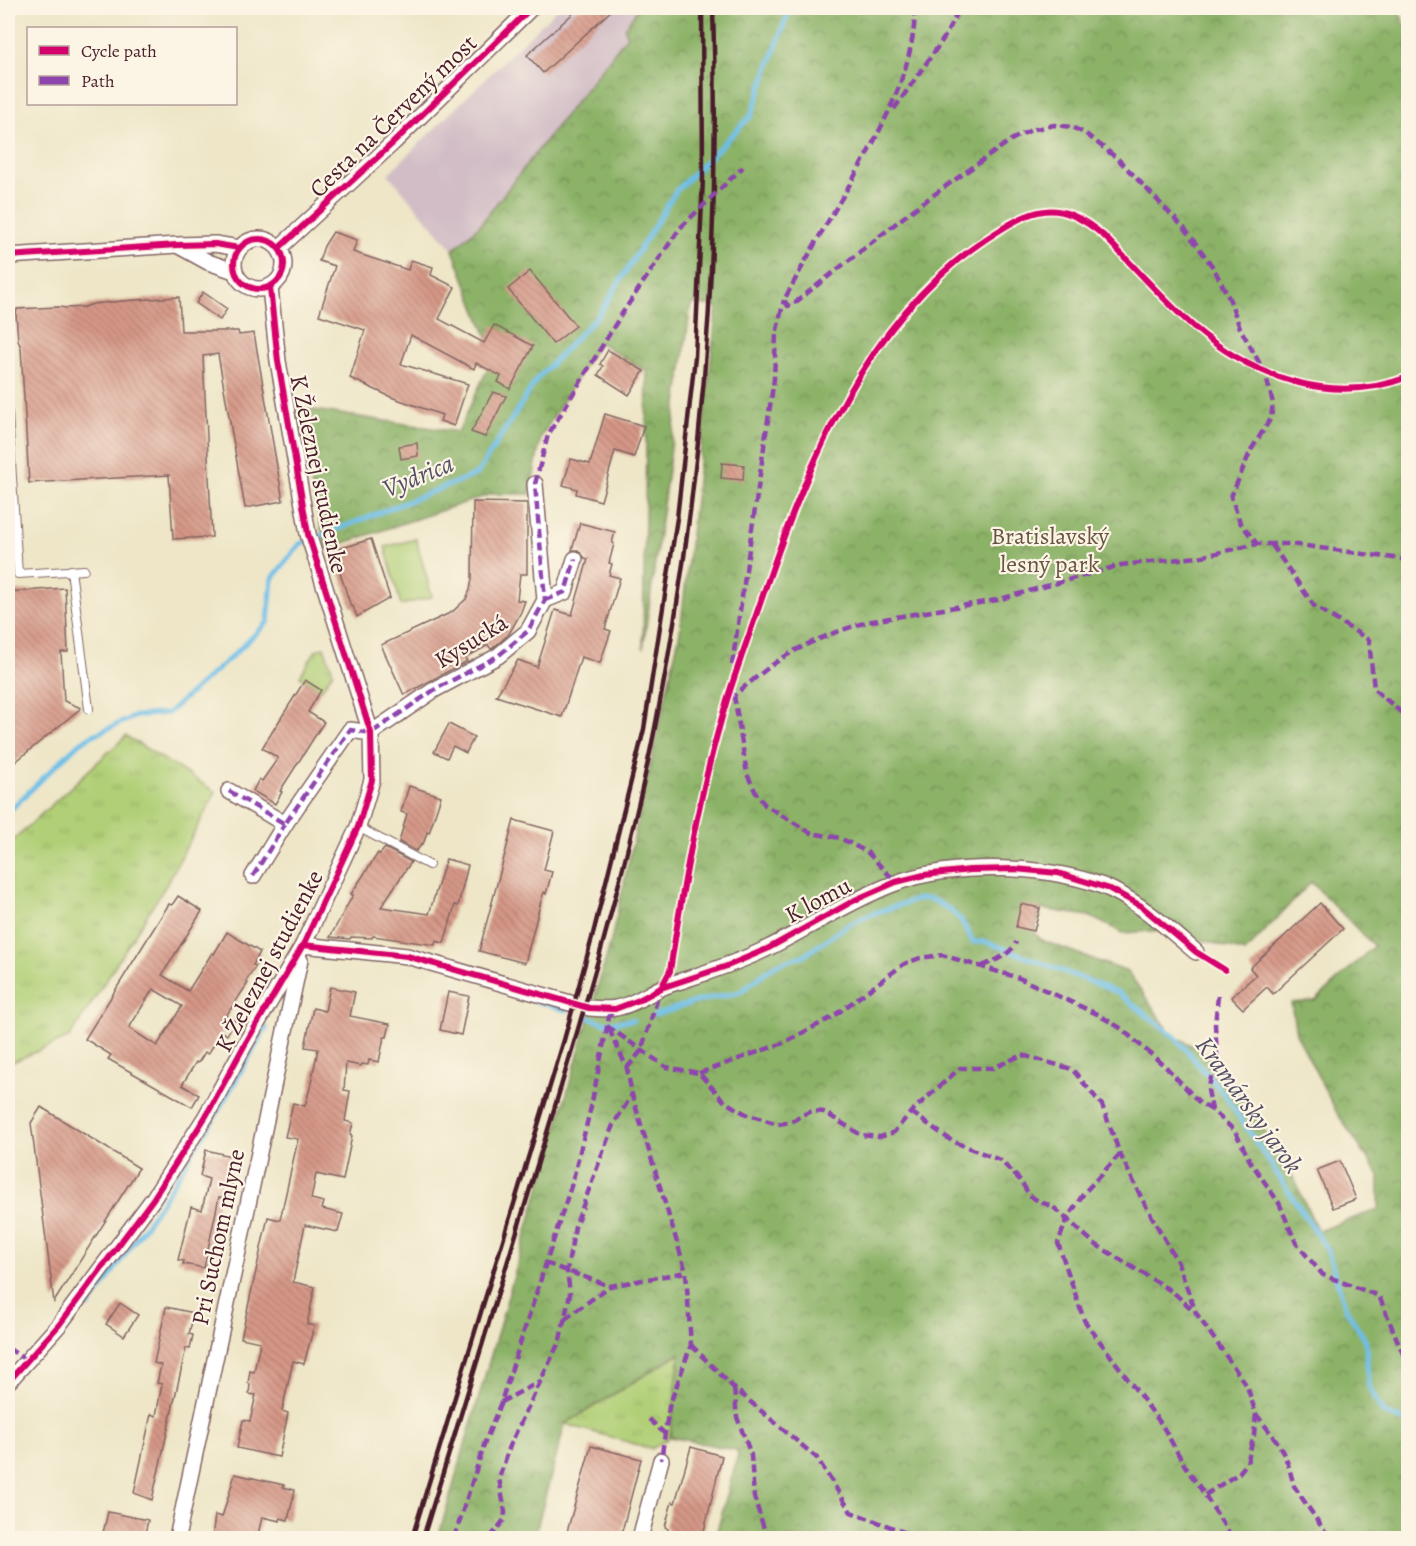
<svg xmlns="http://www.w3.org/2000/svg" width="1416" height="1546" font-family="Alegreya,serif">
	<defs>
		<pattern id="grass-tufts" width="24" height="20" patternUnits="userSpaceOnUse" patternTransform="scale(1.5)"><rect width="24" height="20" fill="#b0cf76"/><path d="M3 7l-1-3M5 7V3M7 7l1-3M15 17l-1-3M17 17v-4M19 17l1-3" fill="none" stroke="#99b166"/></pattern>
		<pattern id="forest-crowns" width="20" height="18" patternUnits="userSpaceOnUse" patternTransform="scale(1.5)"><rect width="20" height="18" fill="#8cb267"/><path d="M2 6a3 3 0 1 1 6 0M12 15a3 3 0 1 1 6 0" fill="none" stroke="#749055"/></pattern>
		<pattern id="building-back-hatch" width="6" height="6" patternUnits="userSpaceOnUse" patternTransform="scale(1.5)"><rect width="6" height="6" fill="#d69887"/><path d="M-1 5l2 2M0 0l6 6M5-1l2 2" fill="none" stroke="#b07b6f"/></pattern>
	</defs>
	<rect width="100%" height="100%" fill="#fcf5e5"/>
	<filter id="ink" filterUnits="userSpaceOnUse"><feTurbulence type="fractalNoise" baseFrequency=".0167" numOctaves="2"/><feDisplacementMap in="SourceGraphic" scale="12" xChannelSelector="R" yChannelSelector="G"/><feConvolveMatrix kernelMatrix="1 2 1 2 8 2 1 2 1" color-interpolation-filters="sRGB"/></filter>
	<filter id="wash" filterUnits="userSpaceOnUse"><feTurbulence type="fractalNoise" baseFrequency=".008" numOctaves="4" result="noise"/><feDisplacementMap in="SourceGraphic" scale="24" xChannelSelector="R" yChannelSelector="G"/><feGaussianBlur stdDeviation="1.35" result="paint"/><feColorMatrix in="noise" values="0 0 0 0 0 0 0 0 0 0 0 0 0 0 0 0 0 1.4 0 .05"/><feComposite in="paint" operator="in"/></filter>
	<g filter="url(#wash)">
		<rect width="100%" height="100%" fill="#eee6c7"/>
		<polygon fill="#d2bdc6" points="558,8 638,8 625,28 627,36 479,226 453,250 388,174"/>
		<g fill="url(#grass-tufts)" stroke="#7d7750" stroke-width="1.5">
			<polygon points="324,647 333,672 321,690 300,676 316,650"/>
			<polygon points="126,736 216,792 166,885 70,1037 8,1064 8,845"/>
			<polygon points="681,1353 670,1437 652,1449 565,1424"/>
		</g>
		<path fill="url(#forest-crowns)" stroke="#6b6849" stroke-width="1.5" fill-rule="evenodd" d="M638,8H1397L1408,30V1538H715L738,1455L736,1450L670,1437L680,1353L565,1424L534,1538H438L611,941L680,632L717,306L691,304L643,649L647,371L599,342L541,437L530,494H491L326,549L294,407L458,432L494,355L453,250L479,226L627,36L625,28ZM1311,882L1374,946L1315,1001L1291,1003L1296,1033L1337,1113L1379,1175V1209L1318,1231L1290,1171L1237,1087L1201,1050L1172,1035L1128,972L1041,940L1035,933L1041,909L1089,916L1123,933L1165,930L1245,952Z"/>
		<polygon fill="#b0cf76" stroke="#7d7750" stroke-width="1.5" points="416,539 432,597 401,605 385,547"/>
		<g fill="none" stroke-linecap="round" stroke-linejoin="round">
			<g stroke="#6cbee8" stroke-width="5">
				<polyline points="8,812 75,747 89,737 136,716 168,713 229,659 268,622 272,579 300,544 477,474 537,379 600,313 676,191 751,116 790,8"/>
				<polyline points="324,957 373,960"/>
				<polyline points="513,994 566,1010"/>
				<polyline points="655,1015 698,1001 740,992 775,965 805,955 846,926 874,913 919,899 931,899 949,909 961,920 973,942 986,942 1003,948 1117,992 1175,1037 1224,1094 1327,1249 1346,1309 1366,1341 1368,1384 1383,1413 1408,1422"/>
				<polyline points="587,1017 605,1023 633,1020"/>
				<polyline points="89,1306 159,1206 211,1123 266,1028"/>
			</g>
		</g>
		<g id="blocks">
			<g fill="url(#building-back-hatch)" fill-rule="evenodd">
				<polygon points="579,8 614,8 543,73 527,55"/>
				<polygon points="333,232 357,240 353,252 408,270 411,260 433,267 431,275 455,287 439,319 484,343 494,325 533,346 510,389 498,382 501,376 476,363 474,369 411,335 401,364 468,384 454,426 440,421 442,415 391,397 350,378 365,330 319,315 335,266 319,261 324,246"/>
				<polygon points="530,271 576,326 553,344 508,289"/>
				<polygon points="203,292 227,309 220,320 196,303"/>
				<polygon points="179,297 181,331 238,331 239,335 254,333 283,501 245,508 218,354 203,356 212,537 173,539 169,475 29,483 21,348 18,340 16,314 17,309 58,307 67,308 84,307 93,304 122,301"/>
				<polygon points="608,350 644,371 629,395 598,375 603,366 600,364"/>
				<polygon points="493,392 506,396 485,437 471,432"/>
				<polygon points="605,414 644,426 634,457 615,451 601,501 576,494 577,489 563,485 571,459 590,464"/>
				<polygon points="417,443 418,456 401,459 399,446"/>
				<polygon points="722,463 744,465 743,480 721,478"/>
				<polygon points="473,502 527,503 527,574 520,574 517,600 525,601 521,612 509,634 493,648 491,649 488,645 465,658 467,661 404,695 381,645 452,612 466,599 470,590 472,579"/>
				<polygon points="580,523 615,532 612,543 614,544 609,563 612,564 609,575 620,578 605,629 611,631 600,663 581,657 562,717 496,696 518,660 537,667 555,610 572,615 588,559 585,558 578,550 572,550"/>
				<polygon points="371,539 390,598 357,617 353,606 351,607 333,551"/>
				<polygon points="65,588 68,652 61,652 64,701 81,708 8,768 8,592"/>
				<polygon points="305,680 321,690 308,712 324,722 280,791 282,792 275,804 253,791 259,779 262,781 278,758 262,748"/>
				<polygon points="449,724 474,737 466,753 453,746 447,758 434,752"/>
				<polygon points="409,786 441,796 429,833 427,832 424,842 416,851 399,842 407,814 401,812"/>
				<polygon points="514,820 554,831 544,870 552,872 546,894 544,892 541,901 525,963 479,951"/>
				<polygon points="385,848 411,862 381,907 429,914 446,859 468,865 458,906 455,905 444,943 436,941 435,945 373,936 372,938 351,937 350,939 330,937 353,895 351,894 378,853 380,854"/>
				<path d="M178,896L202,911L162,975L188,991L212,953L214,954L227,932L260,952L253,965L256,966L246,981L248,983L226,1016L235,1021L227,1035L222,1032L208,1054L205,1052L198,1063L196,1062L182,1085L199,1095L192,1107L108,1059L111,1055L85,1039L169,904L172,905ZM153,989L182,1006L157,1046L129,1028Z"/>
				<polygon points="1320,903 1343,929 1273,994 1267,987 1243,1009 1231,997 1256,975 1250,968"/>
				<polygon points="1021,904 1040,908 1034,931 1016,927"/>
				<polygon points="330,987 355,992 350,1016 390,1024 387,1037 384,1037 379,1062 369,1060 368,1065 362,1064 361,1066 346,1063 344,1090 350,1091 345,1121 353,1123 350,1135 352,1136 343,1180 316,1174 311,1199 324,1202 322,1209 343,1214 338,1232 305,1225 293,1282 315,1287 307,1324 314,1326 304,1364 293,1361 282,1411 288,1413 279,1457 237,1448 243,1420 250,1421 256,1395 249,1394 250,1384 248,1383 250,1371 254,1372 260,1342 241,1338 268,1217 280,1220 298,1139 285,1137 293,1103 305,1106 310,1088 318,1049 305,1047 313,1008 325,1011"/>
				<polygon points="448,992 469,996 461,1035 440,1030"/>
				<polygon points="41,1107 139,1168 54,1302 31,1123"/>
				<polygon points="206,1150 231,1156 225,1181 232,1182 228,1199 219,1197 204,1268 183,1264 184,1261 178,1260 191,1207 202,1210 209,1179 200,1176"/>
				<polygon points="1340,1161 1356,1199 1333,1208 1317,1170"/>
				<polygon points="120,1303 138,1315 124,1336 106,1324"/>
				<polygon points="166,1307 194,1313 189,1334 193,1335 190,1349 186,1348 152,1500 134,1493 151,1414 156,1416 162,1384 157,1383 161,1365 154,1363"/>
				<polygon points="591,1446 641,1459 620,1539 565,1539"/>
				<polygon points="691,1447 722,1456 704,1531 701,1539 666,1539 668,1529 665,1527 672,1502 675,1503"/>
				<polygon points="235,1474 284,1485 283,1487 295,1490 288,1520 280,1518 280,1521 262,1517 257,1539 212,1539 215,1515 222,1517"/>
				<polygon points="108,1512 148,1520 144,1539 102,1537"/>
			</g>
		</g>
	</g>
	<g filter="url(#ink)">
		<use href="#blocks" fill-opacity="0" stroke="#836562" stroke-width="1.5"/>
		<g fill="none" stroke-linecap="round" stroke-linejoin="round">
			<defs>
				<g id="lane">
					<polyline points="8,413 18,574 84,570"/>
					<polyline points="71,570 89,709"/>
					<polyline points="358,827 429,865"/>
				</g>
				<g id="street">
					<circle cx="259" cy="264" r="25"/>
					<polyline points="179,246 208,262 234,271"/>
					<polyline points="279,248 394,142 531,8"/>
					<polyline points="8,256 177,245 215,244 239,248"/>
					<polyline points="545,600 565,592 575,559"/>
					<polyline points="229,791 285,824 350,730 371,733 434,690 498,656 528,631 545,600 535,484"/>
					<polyline points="253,876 285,824"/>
					<polyline points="303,945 407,956 570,1003"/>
					<path d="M589,1008C597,1008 607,1010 616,1008C633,1005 646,995 661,988C669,984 679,982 687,979C714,970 742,961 768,948C810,927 849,901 893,884C950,861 1057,864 1112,890C1144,906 1169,929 1196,952"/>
					<polyline points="8,1382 59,1325 153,1199 206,1116 244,1046 303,945 358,827 372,780 371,733 308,534 278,361 270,288"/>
					<polyline points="177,1538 300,960"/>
					<polyline points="640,1538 661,1460"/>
				</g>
			</defs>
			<use href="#lane" stroke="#836562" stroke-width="10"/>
			<use href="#street" stroke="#836562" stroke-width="18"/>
			<use href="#lane" stroke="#fff" stroke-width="8"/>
			<use href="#street" stroke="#fff" stroke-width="15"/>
			<g stroke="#4a1f2b" stroke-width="4.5">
				<polyline points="412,1538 564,1040 592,938 644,729 677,518 695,357 703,178 702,8"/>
				<path d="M423,1538C461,1415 498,1292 536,1169C580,1024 625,878 655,728C702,491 721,249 713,8"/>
			</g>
			<g stroke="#8e44ad" stroke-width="4.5" stroke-dasharray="9 4.5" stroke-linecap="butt">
				<path d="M915,8C915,79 868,153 833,213C816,241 800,271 784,300L788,306L792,305L918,206L1011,140L1031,130L1054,125L1072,127L1086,134L1118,159L1185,229L1213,267L1229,298L1240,328L1265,373L1273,403L1271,418L1251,450L1231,497L1240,522L1257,544"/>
				<polyline points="894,109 944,38 960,8"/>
				<polyline points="1272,545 1314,606 1369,640 1374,689 1408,718"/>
				<polyline points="545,600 565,592 575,559"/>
				<polyline points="732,665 774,379 776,334 784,300"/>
				<polyline points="734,695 747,774 756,793 765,805 811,833 840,838 867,852 896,882"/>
				<path d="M729,699C749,684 768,666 789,654C813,640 840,630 867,622L997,600L1121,565L1199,557L1257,544H1291L1408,560"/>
				<polyline points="229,791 285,824 350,730 371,733 434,690 498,656 528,631 545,600 535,484 548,435 621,315 680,228 743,167"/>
				<polyline points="253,876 285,824"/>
				<path d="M982,966C994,961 1011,955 1016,942"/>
				<polyline points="1218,996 1215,1025 1217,1054 1208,1090 1212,1110 1235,1131 1250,1161 1279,1203 1296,1243 1323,1275 1379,1296 1408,1366"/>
				<polyline points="607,1026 666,1067 699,1073 725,1102 746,1114 778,1124 791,1122 802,1115 812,1111 824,1112 861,1135 880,1137 894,1132 911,1112 960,1068 993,1068 1022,1055 1072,1069 1102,1105 1120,1154 1142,1199 1178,1263 1196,1313 1247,1386 1256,1414 1254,1435 1247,1463 1239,1473 1205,1495"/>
				<polyline points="609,1029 627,1068 632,1095 686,1272 691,1345 669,1407 661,1460"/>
				<polyline points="627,1068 641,1051 661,988"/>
				<polyline points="699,1073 781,1044 831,1018 904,964 920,958 942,955 1019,978 1097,1014 1119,1027 1166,1067 1200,1103 1212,1110"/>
				<polyline points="911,1112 952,1141 1000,1160 1021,1181 1029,1195 1040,1202 1052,1206 1095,1244 1173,1292 1194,1311"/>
				<polyline points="1120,1154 1084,1193 1067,1219 1058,1243 1084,1320 1162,1425 1185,1466 1205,1495 1232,1538"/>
				<polyline points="545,1263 610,1286"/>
				<polyline points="565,1319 610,1286 686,1272"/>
				<polyline points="691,1345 734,1388 817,1458 851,1512 920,1538"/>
				<polyline points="8,1348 27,1361"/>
				<polyline points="734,1388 737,1417 751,1455 754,1497 767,1538"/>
				<polyline points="501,1402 541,1381"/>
				<polyline points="1256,1414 1279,1444 1288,1464 1294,1486 1329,1538"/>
				<polyline points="649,1419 664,1433"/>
				<polyline points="454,1538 485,1442 501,1402 572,1183 591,1107 609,1017 615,1009"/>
				<polyline points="490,1538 504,1520 505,1512 499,1478 511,1443 560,1340 570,1294 567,1270 575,1227 613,1125 632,1095"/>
				<polyline points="1196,1538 1230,1535"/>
			</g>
			<defs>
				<g id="cycleway">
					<circle cx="259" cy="264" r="25"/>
					<polyline points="279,248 394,142 531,8"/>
					<polyline points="8,256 177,245 215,244 239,248"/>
					<polyline points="303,945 407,956 589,1008 615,1009 639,1000 661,988 727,966 767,949 855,900 896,882 924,875 970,870 1015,869 1058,873 1110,889 1141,906 1196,952 1225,970"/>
					<path d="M661,988L670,971C684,879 700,789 727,700C738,664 752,628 764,592C809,462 867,318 986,239C1033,208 1057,196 1104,236C1134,266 1162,299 1194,327C1254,378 1332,406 1408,377"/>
					<polyline points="8,1382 59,1325 153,1199 206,1116 244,1046 303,945 358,827 372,780 371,733 308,534 278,361 270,288"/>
				</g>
			</defs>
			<use href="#cycleway" stroke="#fcf5e5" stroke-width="10"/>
			<use href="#cycleway" stroke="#d6006c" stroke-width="6"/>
		</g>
	</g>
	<g text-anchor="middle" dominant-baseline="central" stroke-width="4.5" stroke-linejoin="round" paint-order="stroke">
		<g font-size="24" fill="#4a1f2b" stroke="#fcf5e5">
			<text transform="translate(393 116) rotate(-44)">Cesta na Červený most</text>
			<text transform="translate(319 474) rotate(78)">K Železnej studienke</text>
			<text transform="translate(471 641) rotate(-32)">Kysucká</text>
			<text transform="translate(818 900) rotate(-28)">K lomu</text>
			<text transform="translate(269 961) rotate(-62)">K Železnej studienke</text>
			<text transform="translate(218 1237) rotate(-78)">Pri Suchom mlyne</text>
		</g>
		<g font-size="24" fill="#695442" stroke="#fcf5e5">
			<text x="1050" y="536">Bratislavský<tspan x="1050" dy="28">lesný park</tspan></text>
		</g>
		<g font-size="26" font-style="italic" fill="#544f64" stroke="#fcf5e5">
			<text transform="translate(418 476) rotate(-22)">Vydrica</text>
			<text transform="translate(1249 1105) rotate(54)">Kramársky jarok</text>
		</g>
	</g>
	<rect width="1416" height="1546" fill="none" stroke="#fcf5e5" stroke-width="30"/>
	<rect x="27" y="27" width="210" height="78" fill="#fcf5e5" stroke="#b59f9b" stroke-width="1.5"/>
	<rect x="39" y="46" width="30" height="9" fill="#d6006c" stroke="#b59f9b" stroke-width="1.5"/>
	<text x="81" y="57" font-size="18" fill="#4a1f2b">Cycle path</text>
	<rect x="39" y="76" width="30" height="9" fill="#8e44ad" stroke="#b59f9b" stroke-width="1.5"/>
	<text x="81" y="87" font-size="18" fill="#4a1f2b">Path</text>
</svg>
